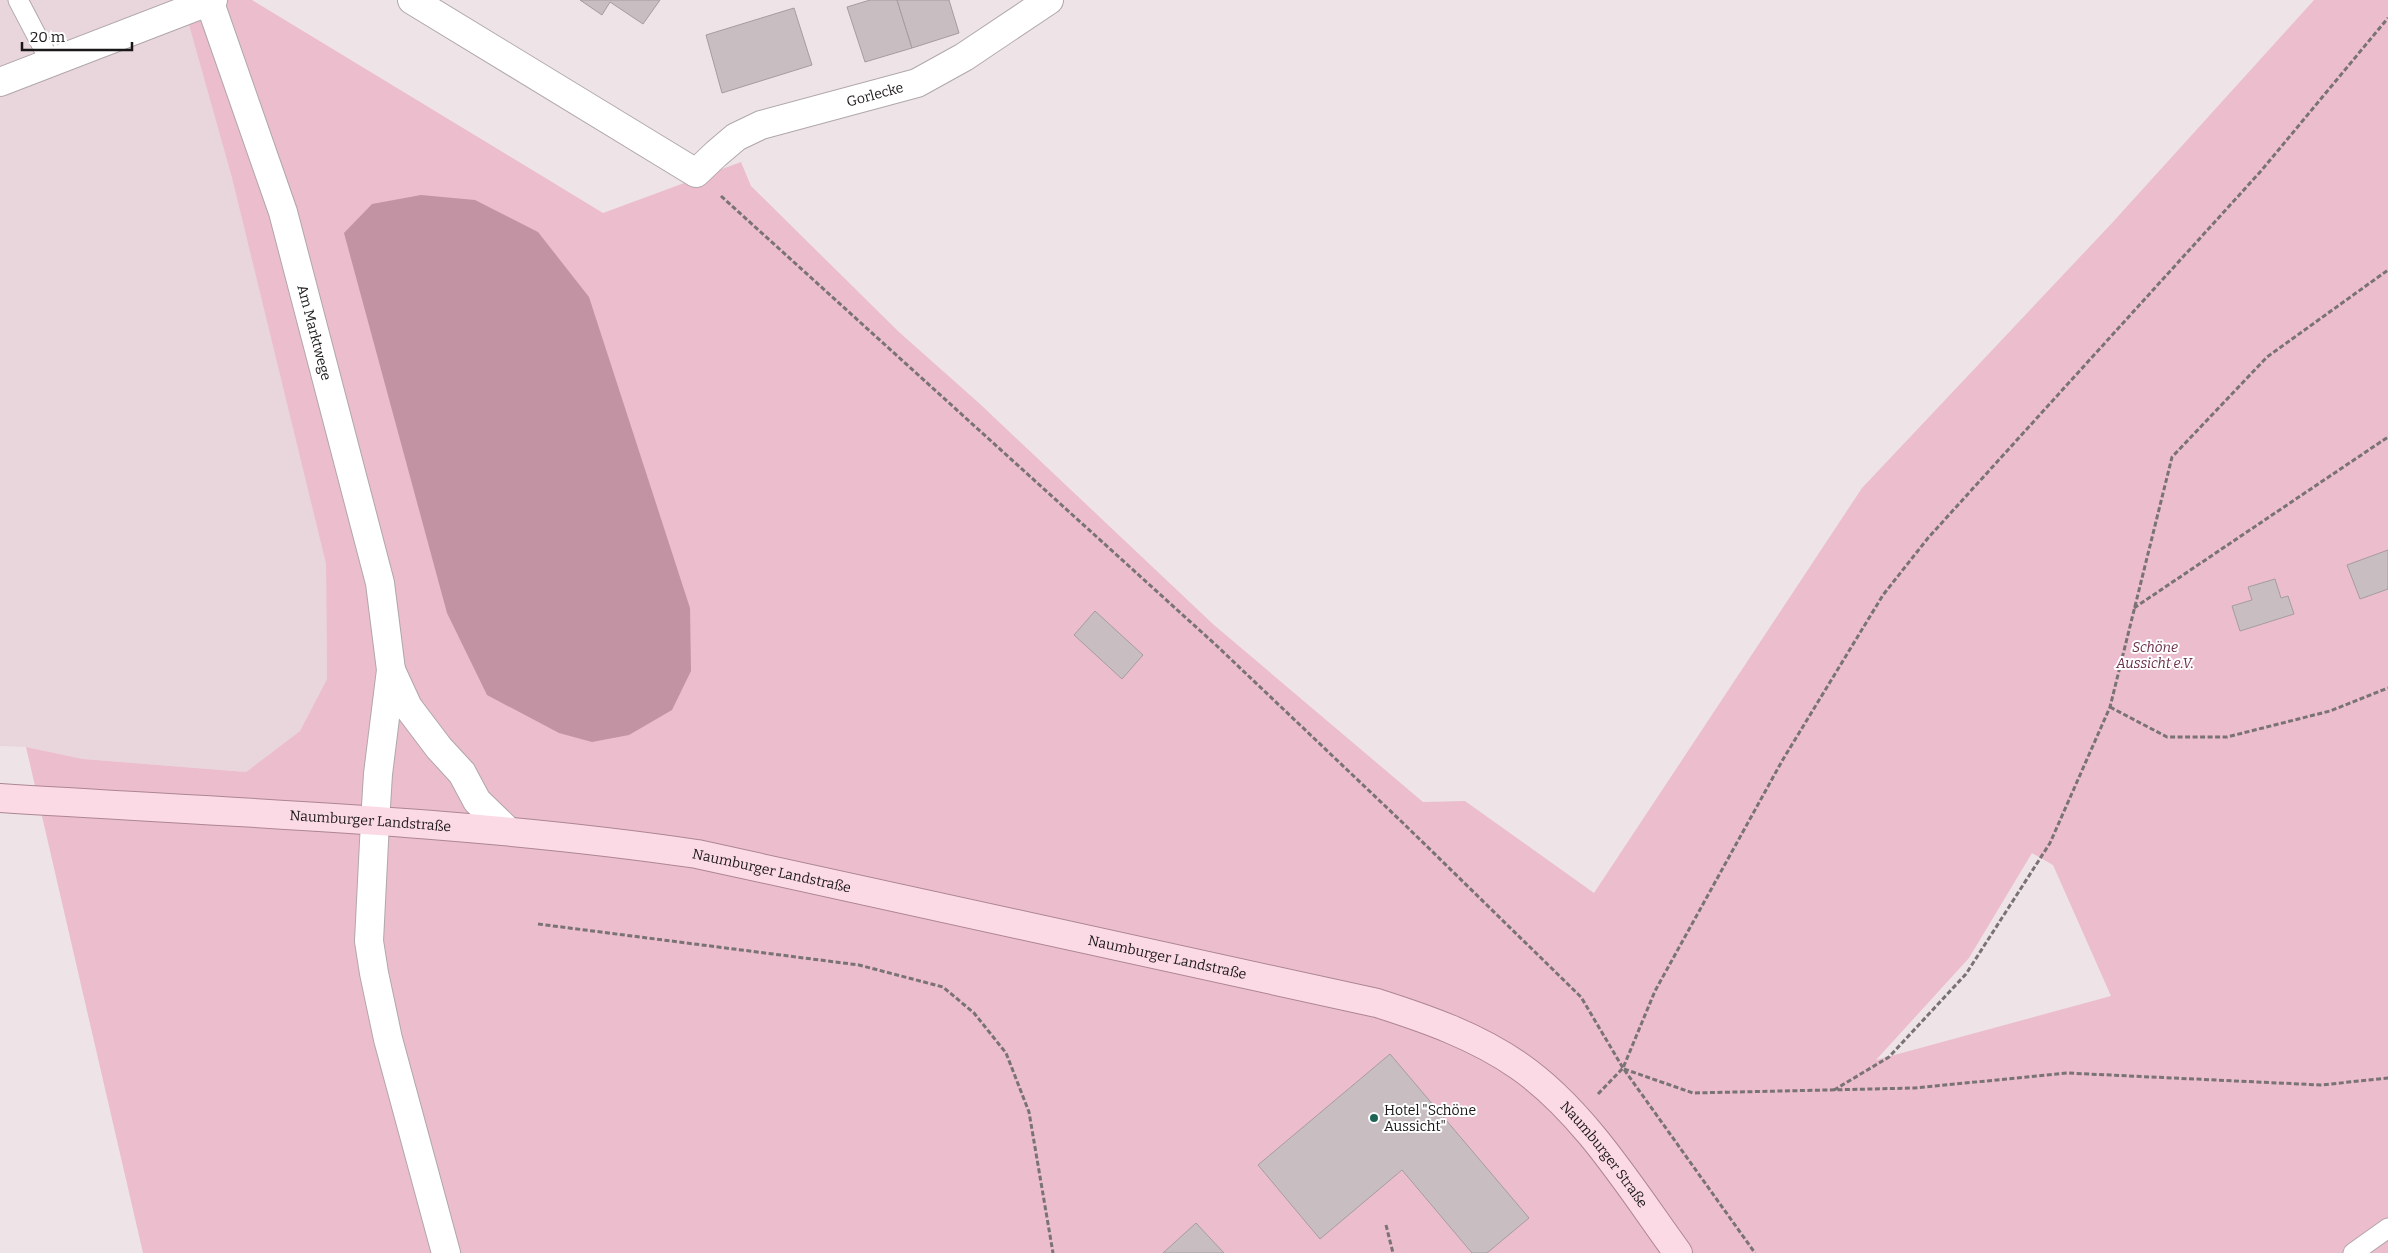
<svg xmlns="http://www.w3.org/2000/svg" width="2388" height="1253" font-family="Bitter,serif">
	<rect width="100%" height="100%" fill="#eee4e7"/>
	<polygon fill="#e8d6dc" points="0,0 182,0 232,178 326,564 327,679 300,731 246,772 83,759 26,747 0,746"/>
	<path fill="#ecbdcd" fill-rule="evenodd" d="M182,0H252L603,213L741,162L751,186L899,332L980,404L1214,625L1423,802L1465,801L1594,893L1862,488L2112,223L2314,0H2388V1253H143L26,747L83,759L246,772L300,731L327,679L326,564L232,178ZM2032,853L2053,865L2111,996L1876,1060L1969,958Z"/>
	<polygon fill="#c293a3" points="421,195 475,200 538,232 589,297 690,608 691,671 672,710 629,735 592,742 559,733 487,695 447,613 344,233 372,204"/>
	<g fill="#c8bec1" stroke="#a59c9f">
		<polygon points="580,0 660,0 643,24 610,2 602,15"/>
		<polygon points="870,0 897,0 912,48 865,62 847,7"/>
		<polygon points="897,0 949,0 959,33 912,48"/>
		<polygon points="794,8 812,65 722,93 706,35"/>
		<polygon points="2388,550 2388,589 2360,599 2347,565"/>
		<polygon points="2275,579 2281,598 2288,596 2294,614 2240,631 2232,606 2252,600 2248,587"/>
		<polygon points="1095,611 1143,655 1122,679 1074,635"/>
		<polygon points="1390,1054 1529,1218 1487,1253 1472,1253 1402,1170 1320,1239 1258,1165"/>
		<polygon points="1196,1223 1224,1253 1163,1253"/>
	</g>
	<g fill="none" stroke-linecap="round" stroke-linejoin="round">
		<defs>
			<g id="service">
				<polyline points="18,0 51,63"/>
				<polyline points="2353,1253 2388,1228"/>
			</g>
			<g id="minor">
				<path id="s1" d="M209,0L283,212L380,583L391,670L378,774L375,822"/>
				<path id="s2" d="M412,0L696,173L716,154L736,137L761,125L917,83L964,57L1049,0"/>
				<polyline points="0,82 213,0"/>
				<polyline points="391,670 408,707 439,748 462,773 477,801 508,831"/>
			</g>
			<polyline id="tertiary" points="375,822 369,941 374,973 388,1039 446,1253"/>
			<g id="primary">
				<path id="s3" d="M0,798C232,813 466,820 697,854L1377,1003C1427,1019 1476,1036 1519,1066C1584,1111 1632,1190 1678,1253"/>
			</g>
		</defs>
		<use href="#service" stroke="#b0a7aa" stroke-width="21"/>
		<use href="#minor" stroke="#b0a7aa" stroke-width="30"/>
		<use href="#tertiary" stroke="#b0a7aa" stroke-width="30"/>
		<use href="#primary" stroke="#ac8692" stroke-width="30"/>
		<g stroke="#7a7375" stroke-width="3" stroke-dasharray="5 2.5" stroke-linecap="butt">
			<polyline points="721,196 1217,646 1403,823 1581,997 1623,1068 1755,1253"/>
			<polyline points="2134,608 2388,437"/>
			<polyline points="2110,707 2167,737 2227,737 2330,711 2388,688"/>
			<polyline points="538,924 859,965 943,987 974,1013 1006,1053 1029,1112 1053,1253"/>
			<polyline points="1624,1069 1693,1093 1915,1088 2067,1073 2321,1085 2388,1078"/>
			<polyline points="1834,1090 1889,1057 1966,974 2050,843 2110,707 2172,457 2267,357 2388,270"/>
			<polyline points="1598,1094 1623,1068 1655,991 1782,761 1883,595 1928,538 2261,171 2388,18"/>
			<polyline points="1386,1225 1393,1253"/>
		</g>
		<use href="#service" stroke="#fff" stroke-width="19"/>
		<use href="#minor" stroke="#fff" stroke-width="28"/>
		<use href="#tertiary" stroke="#fff" stroke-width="28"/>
		<use href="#primary" stroke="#fcdae5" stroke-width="28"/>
	</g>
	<circle fill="#1e6355" stroke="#fff" stroke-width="2" cx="1374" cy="1118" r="5"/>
	<g text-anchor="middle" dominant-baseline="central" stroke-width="4" stroke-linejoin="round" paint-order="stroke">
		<g font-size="14" fill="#1a1718" stroke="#fff">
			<text stroke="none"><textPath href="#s2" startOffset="532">Gorlecke</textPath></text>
			<text stroke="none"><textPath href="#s1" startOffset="349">Am Marktwege</textPath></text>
			<text stroke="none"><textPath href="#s3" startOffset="371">Naumburger Landstraße</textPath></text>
			<text stroke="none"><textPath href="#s3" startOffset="776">Naumburger Landstraße</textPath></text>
			<text stroke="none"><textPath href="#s3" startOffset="1181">Naumburger Landstraße</textPath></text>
			<text stroke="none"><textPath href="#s3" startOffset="1675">Naumburger Straße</textPath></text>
		</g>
		<g font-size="14" font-style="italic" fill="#6d3049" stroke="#fff">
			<text x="2155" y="647">Schöne<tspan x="2155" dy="16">Aussicht e.V.</tspan></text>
		</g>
		<g font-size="14" fill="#1a1718" stroke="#fff" text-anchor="start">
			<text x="1384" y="1110">Hotel "Schöne<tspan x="1384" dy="16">Aussicht"</tspan></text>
		</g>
	</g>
	<path d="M22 42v8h110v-8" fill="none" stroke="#1a1718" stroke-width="2.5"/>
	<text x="30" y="42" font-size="15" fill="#1a1718" stroke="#ffffff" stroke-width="4" paint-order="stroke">20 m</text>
</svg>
